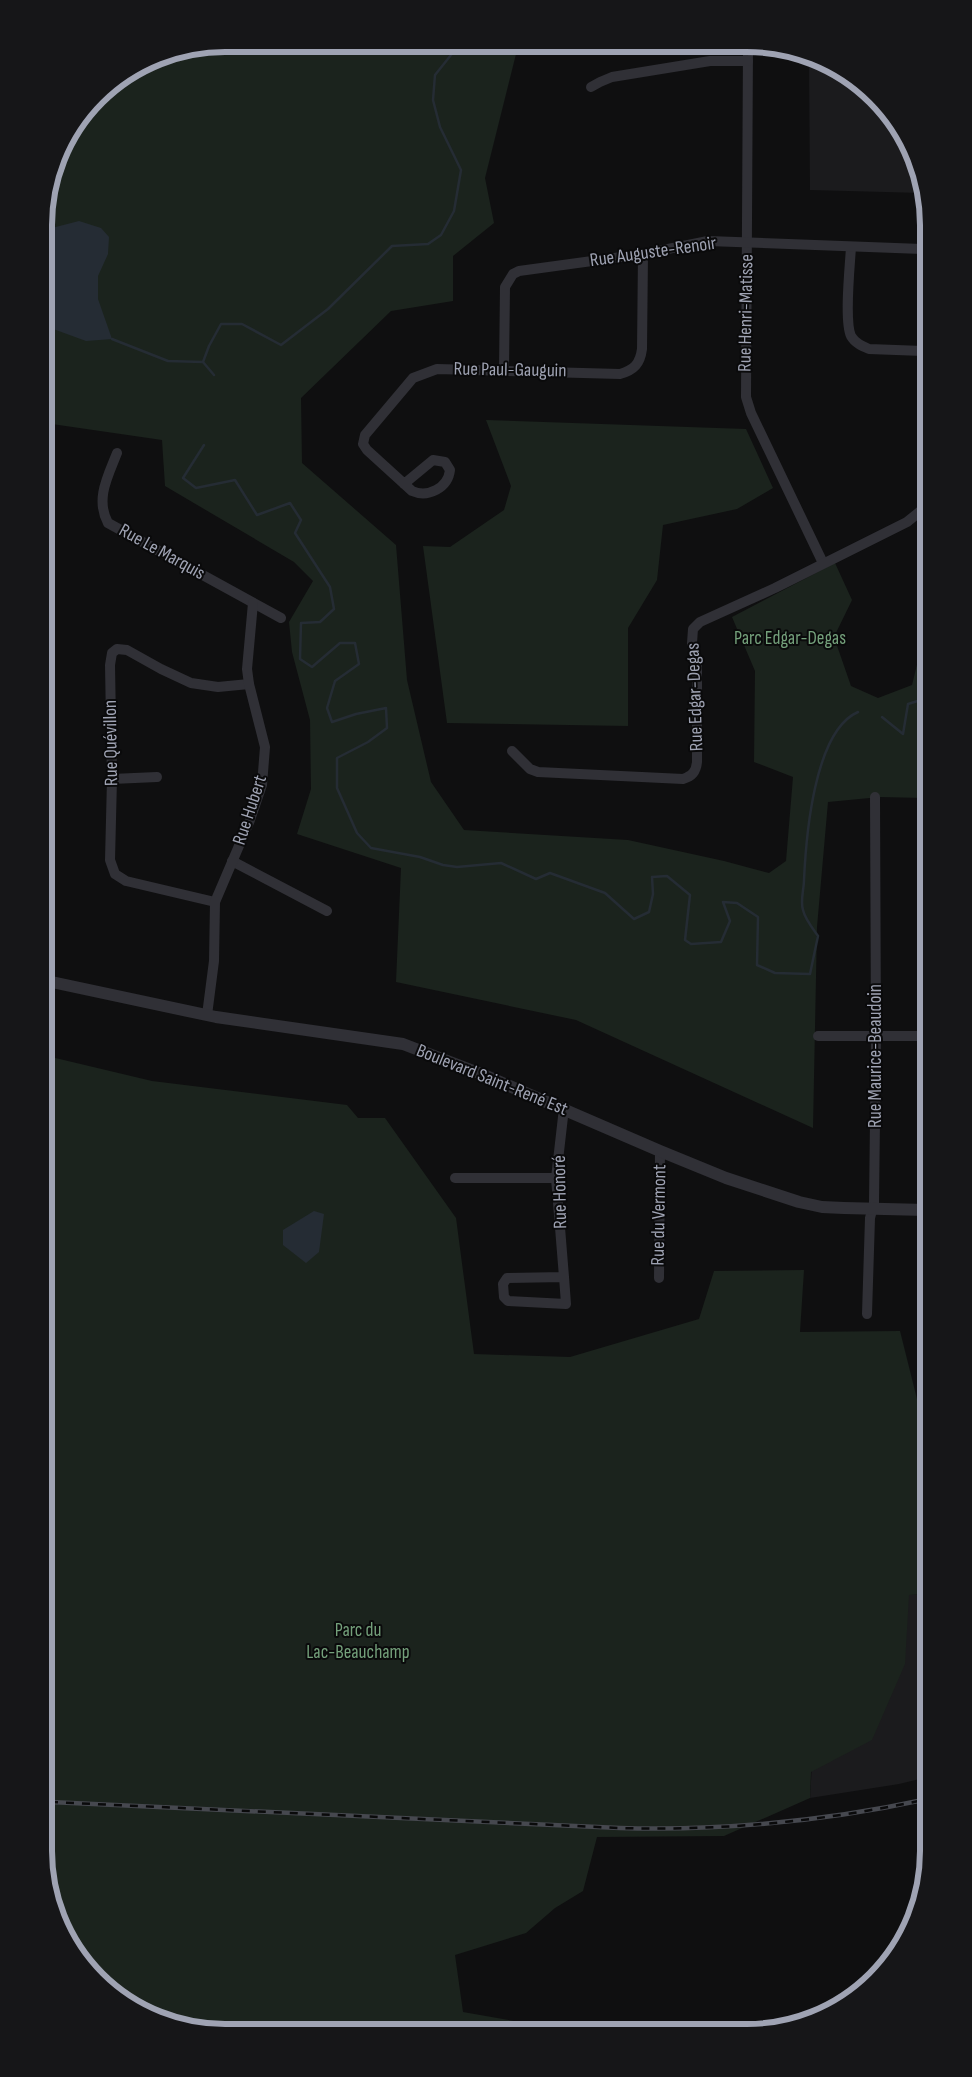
<svg xmlns="http://www.w3.org/2000/svg" width="972" height="2077" font-family="'Sofia Sans Condensed',sans-serif">
	<rect width="100%" height="100%" fill="#0f0f10"/>
	<g fill="#1b1b1d">
		<polygon points="809,57 826,62 866,89 904,135 922,178 922,193 810,190"/>
		<polygon points="927,1594 928,1777 899,1784 810,1798 822,1599"/>
	</g>
	<g fill="#1b231d">
		<polygon points="226,44 518,46 485,178 494,223 453,256 453,301 391,311 301,398 302,463 396,545 407,680 431,782 464,830 628,840 724,861 769,873 786,861 793,777 754,762 755,671 732,617 835,563 852,600 834,637 851,686 878,698 912,685 924,636 924,798 880,797 828,802 817,927 813,1128 576,1020 396,982 401,868 297,834 311,789 310,720 292,652 289,622 313,581 294,562 165,486 162,440 45,423 44,214 63,145 106,89 156,58"/>
		<polygon points="486,420 746,429 773,488 737,509 663,525 657,580 628,628 628,726 447,723 423,546 450,547 504,510 511,486"/>
		<polygon points="47,1056 152,1081 347,1105 358,1118 385,1118 456,1218 474,1354 570,1357 699,1319 714,1271 804,1270 800,1332 900,1331 926,1435 927,1594 909,1595 905,1664 872,1740 811,1772 810,1798 724,1836 597,1837 583,1891 555,1908 526,1933 455,1955 463,2012 554,2028 191,2030 145,2014 106,1988 74,1952 50,1899"/>
	</g>
	<g fill="#252c34">
		<polygon points="79,221 101,228 109,237 108,254 98,276 98,299 112,339 86,341 45,326 44,230"/>
		<polygon points="314,1211 324,1214 319,1252 306,1263 283,1245 283,1230"/>
	</g>
	<g fill="none" stroke-linecap="round" stroke-linejoin="round">
		<g stroke="#252c34" stroke-width="2.5">
			<polyline points="112,339 168,361 203,362"/>
			<polyline points="214,375 203,362 209,346 221,324 242,324 281,345 328,309 392,246 428,244 441,235 454,211 461,170 440,127 433,100 435,75 459,45"/>
			<path d="M204,445L183,478L196,488L235,480L257,515L290,503L301,520L295,533L330,587L334,609L320,622L301,623L300,659L312,667L340,643H355L359,664L335,681L327,708L332,722L356,714L386,708L387,728L368,742L337,758V788L357,833L371,848L420,857L443,865L457,867L501,863L536,879L550,873L605,893L634,919L649,912L653,894L652,877L667,876L690,895L685,940L691,944L721,942L730,921L723,902L737,903L758,917L757,965L775,973L810,974L818,936C813,929 805,919 803,910C800,901 804,889 804,880C806,837 814,731 858,712"/>
			<polyline points="882,717 903,734 908,704 924,699"/>
		</g>
		<g stroke="#303036" stroke-width="10">
			<polyline points="748,47 746,397 751,413 823,563"/>
			<polyline points="591,87 600,82 612,77 710,61 748,61"/>
			<path d="M851,247C850,265 844,321 851,336C855,343 862,346 869,349L923,351"/>
			<polyline points="504,369 505,287 513,274 519,271 643,254 708,241 922,249"/>
			<path d="M117,453C108,476 95,499 108,523L281,618"/>
			<path d="M404,484L433,460L445,462L450,470C448,488 428,498 412,491L367,450L363,444L365,435L413,378L437,369L620,374C634,370 640,364 642,349L643,254"/>
			<path d="M512,751L530,769L538,772L683,779C692,776 696,772 697,762V662L692,643L693,629L700,622L775,588L907,522L923,509"/>
			<polyline points="112,779 157,777"/>
			<polyline points="232,861 327,911"/>
			<polyline points="215,902 126,881 115,874 110,860 112,779 110,665 112,653 117,649 127,650 161,669 191,683 218,687 249,684"/>
			<polyline points="207,1015 214,961 215,902 250,820 262,785 265,747 249,684 247,669 253,603"/>
			<polyline points="818,1036 925,1036"/>
			<polyline points="564,1108 556,1178 564,1277 507,1278 503,1284 504,1297 508,1301 566,1304 564,1277"/>
			<polyline points="455,1178 556,1178"/>
			<polyline points="659,1278 660,1151"/>
			<polyline points="867,1314 870,1218 874,1203 876,1036 875,797"/>
		</g>
		<polyline stroke="#303036" stroke-width="12" points="47,981 216,1017 403,1044 484,1075 660,1151 726,1178 799,1202 822,1207 844,1208 926,1210"/>
		<defs>
			<path id="rail" d="M50,1802L620,1828C725,1831 826,1821 928,1799"/>
		</defs>
		<use href="#rail" stroke="#46484f" stroke-width="4.5"/>
		<use href="#rail" stroke="#0a0a0b" stroke-width="2.5" stroke-dasharray="8" stroke-linecap="butt"/>
	</g>
	<g text-anchor="middle" dominant-baseline="central" stroke-width="4" stroke-linejoin="round" paint-order="stroke">
		<g font-size="19" fill="#9fa3b3" stroke="#0a0a0b">
			<text transform="translate(653 252) rotate(-8)">Rue Auguste-Renoir</text>
			<text transform="translate(746 313) rotate(-89)">Rue Henri-Matisse</text>
			<text transform="translate(510 370) rotate(1)">Rue Paul-Gauguin</text>
			<text transform="translate(162 552) rotate(29)">Rue Le Marquis</text>
			<text transform="translate(695 697) rotate(-92)">Rue Edgar-Degas</text>
			<text transform="translate(111 743) rotate(-91)">Rue Quévillon</text>
			<text transform="translate(250 810) rotate(-72)">Rue Hubert</text>
			<text transform="translate(875 1056) rotate(-90)">Rue Maurice-Beaudoin</text>
			<text transform="translate(492 1080) rotate(22)">Boulevard Saint-René Est</text>
			<text transform="translate(560 1192) rotate(-91)">Rue Honoré</text>
			<text transform="translate(659 1215) rotate(-89)">Rue du Vermont</text>
		</g>
		<g font-size="19" fill="#74a07b" stroke="#0a0a0b">
			<text x="790" y="638">Parc Edgar-Degas</text>
			<text x="358" y="1630">Parc du<tspan x="358" dy="22">Lac-Beauchamp</tspan></text>
		</g>
	</g>
	<path d="M0 0H972V2077H0ZM225 52H747A173 173 0 0 1 920 225V1851A173 173 0 0 1 747 2024H225A173 173 0 0 1 52 1851V225A173 173 0 0 1 225 52Z" fill="#161618" fill-rule="evenodd"/>
	<path fill="none" stroke="#9fa3b3" stroke-width="6" d="M225 52H747A173 173 0 0 1 920 225V1851A173 173 0 0 1 747 2024H225A173 173 0 0 1 52 1851V225A173 173 0 0 1 225 52Z"/>
</svg>
